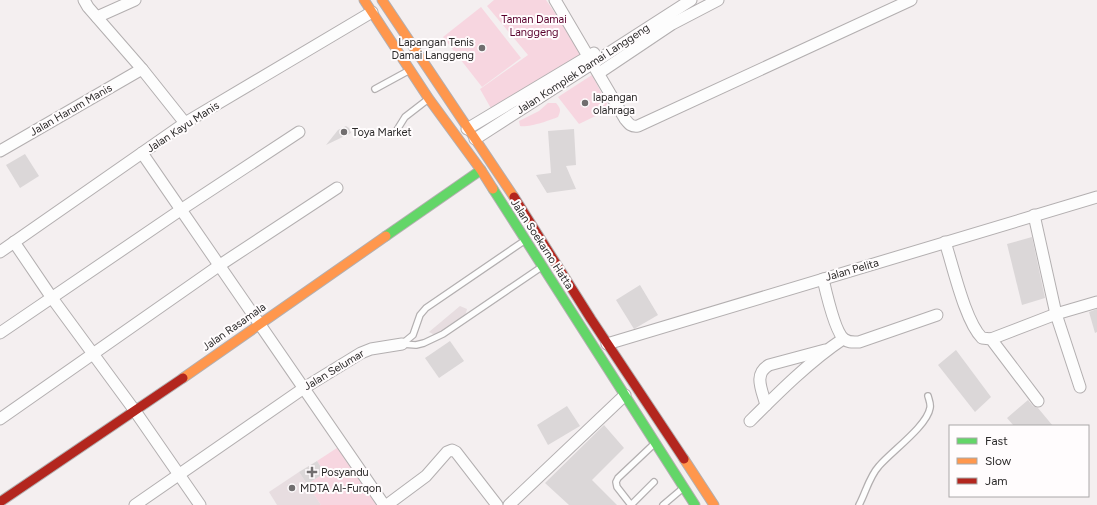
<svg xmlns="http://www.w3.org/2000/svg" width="1097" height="505" font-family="Figtree,sans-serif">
	<rect width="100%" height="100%" fill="#f4eff0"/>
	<g fill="#e7dde0">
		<polygon points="460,306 467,309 465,317 435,335 429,332"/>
		<polygon points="299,472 321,505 277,505 269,492"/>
	</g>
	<g fill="#f7d6e0">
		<polygon points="494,0 546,0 583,53 493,112 480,89 528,55 487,6"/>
		<polygon points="481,7 521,58 482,87 443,37"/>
		<polygon points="592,75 610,109 579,124 558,97"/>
		<path d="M548,103H556C561,109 561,110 558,117C551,120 528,128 520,126L519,121L539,111Z"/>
		<polygon points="340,446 378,505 321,505 307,484 325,473 317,461"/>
	</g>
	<g fill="#dbd7d8">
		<polygon points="346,126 349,128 351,133 326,145 338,130"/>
		<polygon points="574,129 576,165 566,166 576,189 547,193 536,175 551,173 548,131"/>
		<polygon points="25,154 39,176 20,188 6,165"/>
		<polygon points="1032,237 1045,298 1022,305 1007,244"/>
		<polygon points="640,285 658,315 634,329 616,300"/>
		<polygon points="1097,309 1097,332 1095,333 1089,312"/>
		<polygon points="450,341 464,361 439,378 425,358"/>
		<polygon points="956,350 991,397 975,412 938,365"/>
		<polygon points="1028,400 1033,406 1038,408 1053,426 1014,426 1007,418"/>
		<polygon points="567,406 580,426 548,445 537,425"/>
		<polygon points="604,425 624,448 592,480 617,505 569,505 545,483"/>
		<polygon points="317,461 325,473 307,484 299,472"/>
	</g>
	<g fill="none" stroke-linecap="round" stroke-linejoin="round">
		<defs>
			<g id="lane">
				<polyline points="375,89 408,71"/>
				<polyline points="395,133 405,117 427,100"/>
				<polyline points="402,344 413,335 420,315 426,308 524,241"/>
				<polyline points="402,344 416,345 424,343 443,334 540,268"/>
				<polyline points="631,505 617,487 616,482 618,478 654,444"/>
				<polyline points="631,505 654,482"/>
				<polyline points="663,505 682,489"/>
				<path d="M859,505C866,492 869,477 879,466C892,451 927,426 930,408C931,404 929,400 928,396"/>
			</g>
			<g id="street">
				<polyline points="84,0 88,7 142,69 185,123"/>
				<path d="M555,0L625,119C629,124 631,127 638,126L911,0"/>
				<polyline points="97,17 135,0"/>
				<polyline points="599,73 672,24 718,0"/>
				<polyline points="467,129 594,53"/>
				<polyline points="475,139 691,0"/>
				<polyline points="0,151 142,69"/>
				<polyline points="142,153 384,505"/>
				<polyline points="1034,215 1056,314 1080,387"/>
				<polyline points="14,242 52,298 135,411 200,505"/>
				<path d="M945,242C953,266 965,321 982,338L991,339L1038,401"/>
				<polyline points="0,252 185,123 372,12"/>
				<path d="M823,279C826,292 835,332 844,339C849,343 853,342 859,342L937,315"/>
				<polyline points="0,333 182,209 299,132"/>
				<polyline points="991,339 1056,314 1097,302"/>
				<polyline points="607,344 1097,197"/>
				<path d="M766,405C762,390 753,374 769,365L825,350"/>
				<polyline points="0,419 220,265 337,188"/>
				<path d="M750,421C778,393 810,361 843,339"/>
				<polyline points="135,505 304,388 361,353 371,349 402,344"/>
				<polyline points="387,505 426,476 447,452 452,450 456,452 497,505"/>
				<polyline points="509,505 625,395"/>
			</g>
			<g id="fast">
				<polyline points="493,189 695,505"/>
				<polyline points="386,236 481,170"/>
			</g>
			<g id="slow">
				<polyline points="364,0 429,99 481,170 493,189"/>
				<polyline points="382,0 514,197"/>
				<polyline points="183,378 386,236"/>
				<polyline points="684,459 714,505"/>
			</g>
			<g id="jam">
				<polyline points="514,197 591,319 684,459"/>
				<polyline points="0,502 183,378"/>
			</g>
		</defs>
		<use href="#lane" stroke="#b3afb0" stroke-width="8"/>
		<use href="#street" stroke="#b3afb0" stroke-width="13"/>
		<use href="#fast" stroke="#b3afb0" stroke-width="11"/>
		<use href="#slow" stroke="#b3afb0" stroke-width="11"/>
		<use href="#jam" stroke="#b3afb0" stroke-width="11"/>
		<use href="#lane" stroke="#fdfdfd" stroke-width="5.5"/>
		<use href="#street" stroke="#fdfdfd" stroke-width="11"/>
		<use href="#fast" stroke="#63d668" stroke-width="9"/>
		<use href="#slow" stroke="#ff974d" stroke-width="9"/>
		<use href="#jam" stroke="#b3261e" stroke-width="9"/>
	</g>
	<g fill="#716e6f" stroke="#fffcfd" stroke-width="1.5">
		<circle cx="482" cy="48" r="4"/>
		<circle cx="585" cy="103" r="4"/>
		<circle cx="344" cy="132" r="4"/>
		<path d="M310 466h4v4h4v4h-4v4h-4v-4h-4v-4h4z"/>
		<circle cx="292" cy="488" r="4"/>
	</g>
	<g text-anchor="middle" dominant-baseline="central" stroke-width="4" stroke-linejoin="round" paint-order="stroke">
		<g font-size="11" fill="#59002c" stroke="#fffcfd">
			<text x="534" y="19">Taman Damai<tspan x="534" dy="13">Langgeng</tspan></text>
		</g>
		<g font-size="11" fill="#2b2929" stroke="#fffcfd" text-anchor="start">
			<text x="474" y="42" text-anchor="end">Lapangan Tenis<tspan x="474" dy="13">Damai Langgeng</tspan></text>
			<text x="593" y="97">lapangan<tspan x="593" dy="13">olahraga</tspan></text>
			<text x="352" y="132">Toya Market</text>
			<text x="321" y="472">Posyandu</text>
			<text x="300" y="488">MDTA Al-Furqon</text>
		</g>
		<g font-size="11" fill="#2b2929" stroke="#fffcfd">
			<text transform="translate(583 69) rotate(-33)">Jalan Komplek Damai Langgeng</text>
			<text transform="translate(71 110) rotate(-30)">Jalan Harum Manis</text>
			<text transform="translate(183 127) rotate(-33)">Jalan Kayu Manis</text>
			<text transform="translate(542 244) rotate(57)">Jalan Soekarno Hatta</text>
			<text transform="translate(852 270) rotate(-16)">Jalan Pelita</text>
			<text transform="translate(234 327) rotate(-35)">Jalan Rasamala</text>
			<text transform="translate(334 370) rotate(-31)">Jalan Selumar</text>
		</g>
	</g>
	<rect x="949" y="425" width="140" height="72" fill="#fffcfd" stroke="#aaa8a8"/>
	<rect x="957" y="438" width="20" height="6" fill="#63d668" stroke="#aaa8a8"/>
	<text x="985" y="445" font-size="12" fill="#2b2929">Fast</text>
	<rect x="957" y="458" width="20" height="6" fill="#ff974d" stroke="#aaa8a8"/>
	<text x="985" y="465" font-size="12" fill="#2b2929">Slow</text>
	<rect x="957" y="478" width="20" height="6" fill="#b3261e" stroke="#aaa8a8"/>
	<text x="985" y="485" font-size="12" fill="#2b2929">Jam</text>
</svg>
